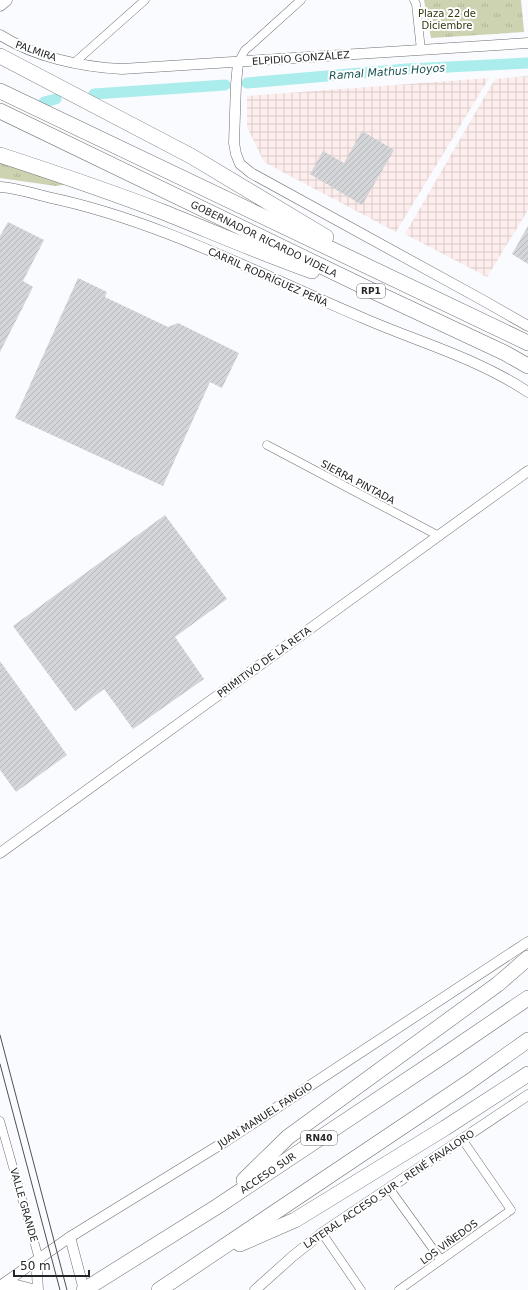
<svg xmlns="http://www.w3.org/2000/svg" width="528" height="1290" font-family="'DejaVu Sans',sans-serif">
	<defs>
		<pattern id="industrial-grid" width="8" height="8" patternUnits="userSpaceOnUse"><rect width="8" height="8" fill="#fdeded"/><path d="M0 4h8M4 0v8" fill="none" stroke="#d9cbcb"/></pattern>
		<pattern id="park-tufts" width="24" height="20" patternUnits="userSpaceOnUse"><rect width="24" height="20" fill="#cdd2b1"/><path d="M3 7l-1-3M5 7V3M7 7l1-3M15 17l-1-3M17 17v-4M19 17l1-3" fill="none" stroke="#b0b498"/></pattern>
		<pattern id="building-hatch" width="6" height="6" patternUnits="userSpaceOnUse"><rect width="6" height="6" fill="#d4d5d8"/><path d="M-1 1l2-2M0 6l6-6M5 7l2-2" fill="none" stroke="#b6b7b9"/></pattern>
	</defs>
	<rect width="100%" height="100%" fill="#f9fbfe"/>
	<g fill="url(#industrial-grid)">
		<polygon points="528,76 528,210 487,277 405,234 495,79"/>
		<polygon points="489,78 396,232 264,162 247,127 247,96"/>
	</g>
	<g fill="url(#park-tufts)">
		<polygon points="424,0 521,0 524,32 431,38"/>
		<polygon points="0,161 69,184 56,186 0,178"/>
	</g>
	<g fill="none" stroke-linecap="round" stroke-linejoin="round">
		<g stroke="#abeded" stroke-width="11">
			<polyline points="247,83 407,69 528,63"/>
			<polyline points="94,94 225,85"/>
			<polyline points="44,102 56,99"/>
		</g>
	</g>
	<g fill="url(#building-hatch)">
		<polygon points="362,131 394,150 362,205 310,174 323,151 344,163"/>
		<polygon points="8,222 44,240 23,281 33,287 0,352 0,236"/>
		<polygon points="528,226 528,264 512,254"/>
		<polygon points="78,278 107,292 105,297 168,327 178,323 239,353 222,388 210,382 163,486 15,418"/>
		<polygon points="165,515 227,599 175,637 204,679 133,729 104,689 75,711 13,626"/>
		<polygon points="0,661 67,755 16,792 0,770"/>
	</g>
	<g fill="none" stroke-linecap="round" stroke-linejoin="round">
		<defs>
			<g id="minor">
				<polyline points="414,0 416,4 421,50"/>
				<polyline points="74,63 145,0"/>
				<polyline points="238,63 245,50 250,46 301,0"/>
				<polyline points="267,445 439,536"/>
				<polyline points="0,1121 39,1259"/>
				<polyline points="389,1188 441,1260"/>
				<polyline points="322,1233 361,1290"/>
				<polyline points="399,1290 511,1210 462,1139"/>
			</g>
			<g id="tertiary">
				<path d="M0,35C35,57 81,67 122,69L528,43"/>
				<polyline points="238,63 236,84 234,143 236,154 240,164 251,173 486,302 528,326"/>
				<path d="M0,187C16,188 32,193 47,197C158,220 259,274 363,318C418,342 477,358 528,392"/>
				<polyline points="0,853 528,471"/>
				<polyline points="70,1237 84,1290"/>
				<polyline points="1,1285 17,1285 36,1290"/>
				<polyline points="0,1286 70,1237 226,1141 528,942"/>
				<polyline points="38,1290 37,1273 39,1259"/>
				<polyline points="255,1290 293,1256 322,1233 528,1095"/>
			</g>
			<polyline id="secondary" points="0,5 6,0"/>
			<g id="motorway">
				<polyline points="0,56 191,156 326,237"/>
				<polyline points="0,91 528,343"/>
				<polyline points="0,111 379,294 505,353 528,366"/>
				<path d="M0,155C55,173 109,191 163,212C213,232 261,253 312,271"/>
				<polyline points="244,1180 288,1137 498,984 528,958"/>
				<polyline points="240,1244 295,1220 445,1128 528,1074"/>
				<polyline points="84,1290 218,1206 446,1054 528,998"/>
				<polyline points="159,1290 469,1082 528,1040"/>
			</g>
		</defs>
		<use href="#minor" stroke="#6d6f71" stroke-width="9"/>
		<use href="#tertiary" stroke="#6d6f71" stroke-width="11"/>
		<use href="#secondary" stroke="#6d6f71" stroke-width="13"/>
		<use href="#motorway" stroke="#6d6f71" stroke-width="16"/>
		<use href="#minor" stroke="#fff" stroke-width="8"/>
		<use href="#tertiary" stroke="#fff" stroke-width="10"/>
		<use href="#secondary" stroke="#fff" stroke-width="12"/>
		<use href="#motorway" stroke="#fff" stroke-width="15"/>
		<g stroke="#4f5051" stroke-width="1">
			<polyline points="0,1035 67,1290"/>
			<polyline points="0,1064 60,1290"/>
		</g>
	</g>
	<g text-anchor="middle" dominant-baseline="central" stroke-width="4" stroke-linejoin="round" paint-order="stroke">
		<g fill="#fff" stroke="#666667" stroke-width="1">
			<rect x="357" y="284" width="28" height="14" rx="3"/>
			<rect x="301" y="1131" width="36" height="14" rx="3"/>
		</g>
		<g font-size="9" font-weight="bold" fill="#242526">
			<text x="371" y="291">RP1</text>
			<text x="319" y="1138">RN40</text>
		</g>
		<g font-size="10" fill="#343711" stroke="#fff">
			<text x="447" y="13">Plaza 22 de<tspan x="447" dy="12">Diciembre</tspan></text>
		</g>
		<g font-size="10" fill="#242526" stroke="#fff">
			<text transform="translate(36 51) rotate(19)">PALMIRA</text>
			<text transform="translate(301 58) rotate(-4)">ELPIDIO GONZÁLEZ</text>
			<text transform="translate(264 239) rotate(26)">GOBERNADOR RICARDO VIDELA</text>
			<text transform="translate(268 277) rotate(24)">CARRIL RODRÍGUEZ PEÑA</text>
			<text transform="translate(358 482) rotate(28)">SIERRA PINTADA</text>
			<text transform="translate(264 662) rotate(-36)">PRIMITIVO DE LA RETA</text>
			<text transform="translate(265 1115) rotate(-33)">JUAN MANUEL FANGIO</text>
			<text transform="translate(268 1173) rotate(-34)">ACCESO SUR</text>
			<text transform="translate(389 1189) rotate(-34)">LATERAL ACCESO SUR - RENÉ FAVALORO</text>
			<text transform="translate(24 1205) rotate(74)">VALLE GRANDE</text>
			<text transform="translate(449 1242) rotate(-36)">LOS VIÑEDOS</text>
		</g>
		<g font-size="11" font-style="italic" fill="#195252" stroke="#fff">
			<text transform="translate(387 72) rotate(-4)">Ramal Mathus Hoyos</text>
		</g>
	</g>
	<path d="M14 1270v6h75v-6" fill="none" stroke="#242526" stroke-width="2"/>
	<text x="20" y="1270" font-size="12" fill="#242526" stroke="#ffffff" stroke-width="3" paint-order="stroke">50 m</text>
</svg>
